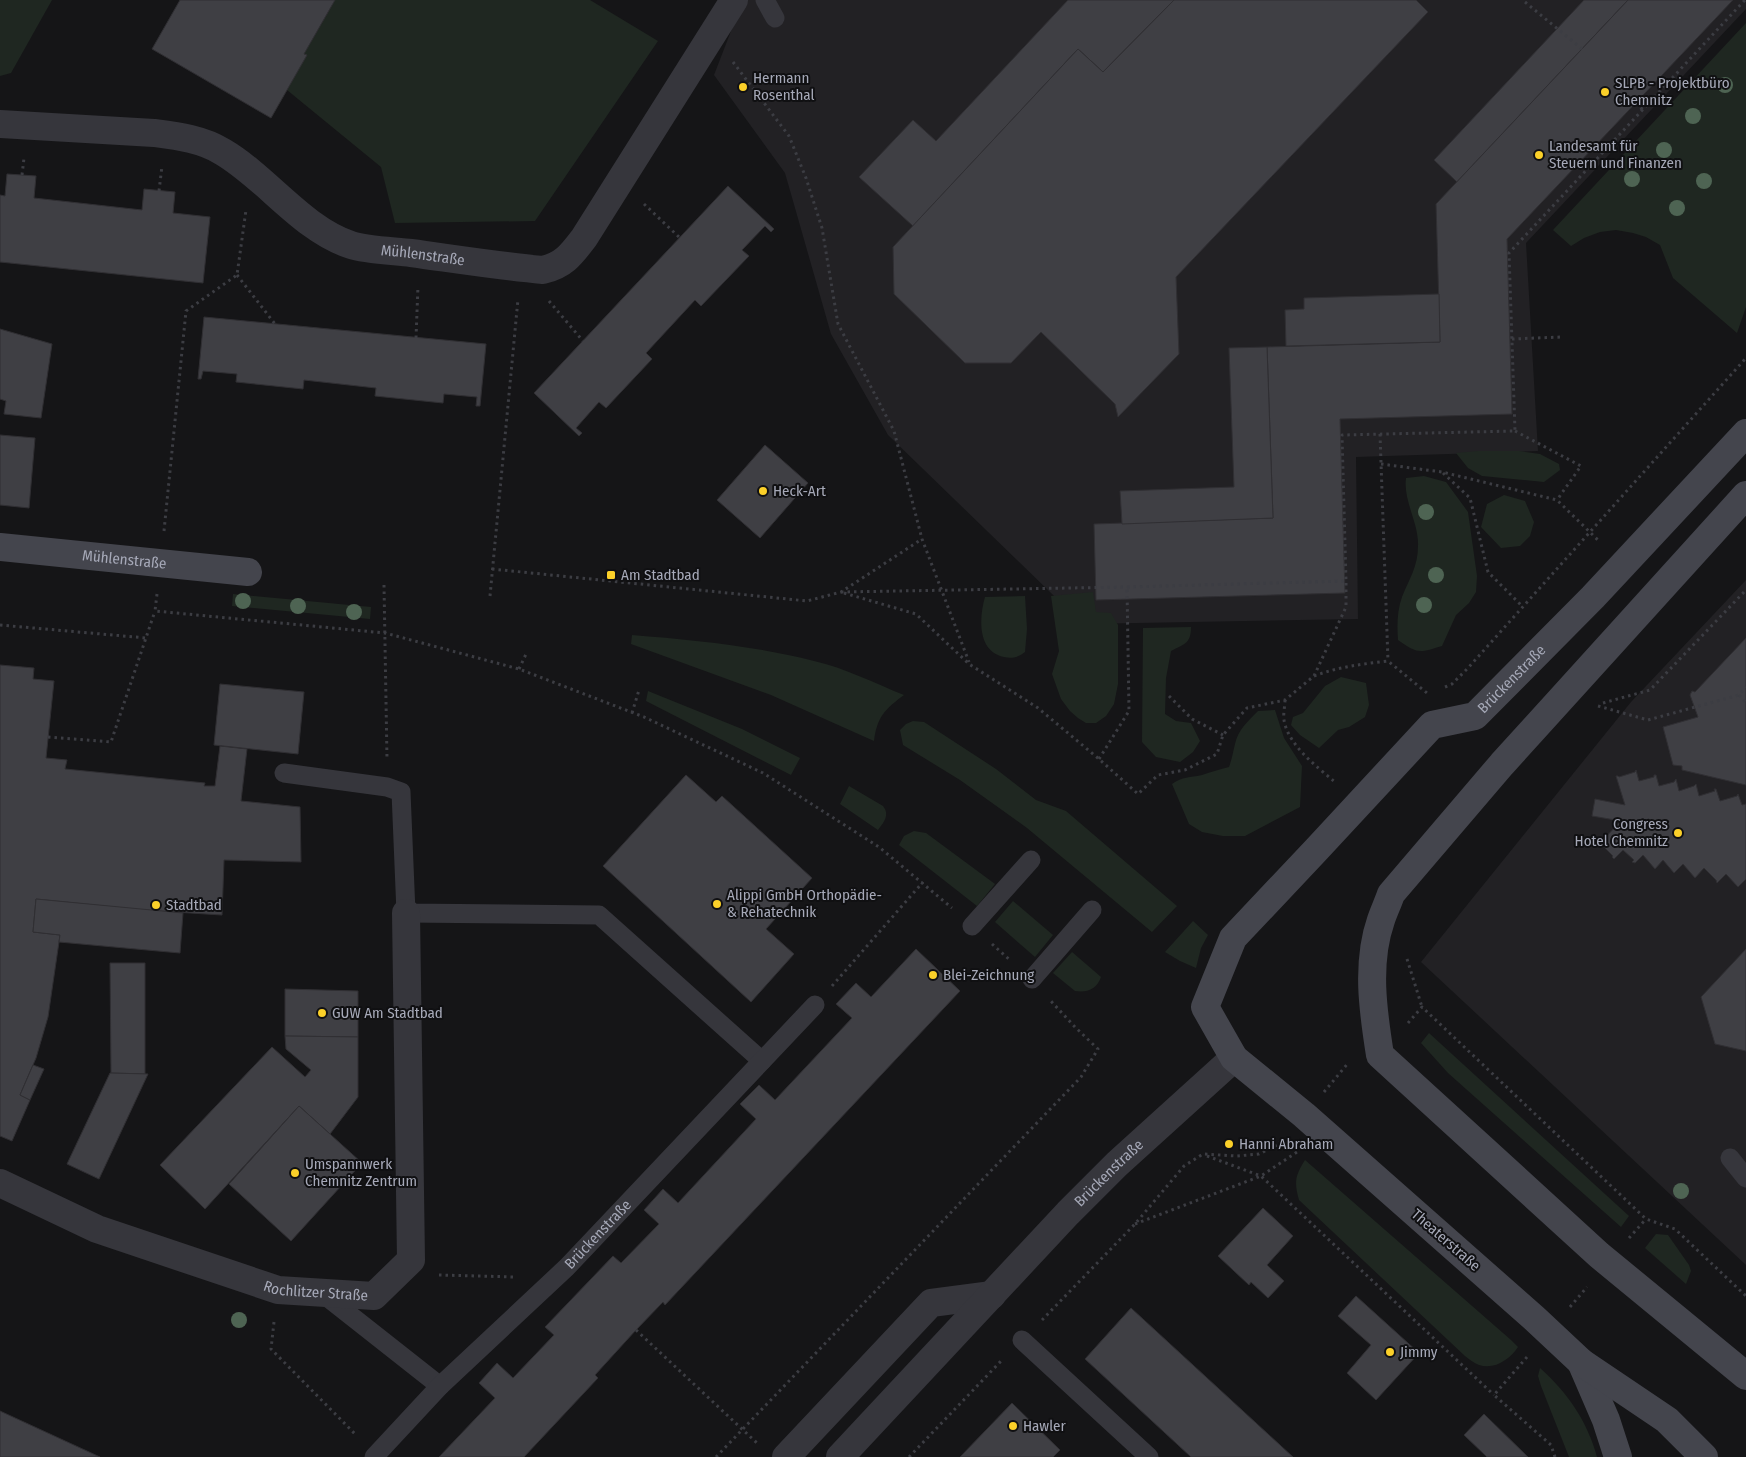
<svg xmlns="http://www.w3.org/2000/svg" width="1746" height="1457" font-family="'Fira Sans Condensed',sans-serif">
	<rect width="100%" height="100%" fill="#151517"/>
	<g fill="#222124">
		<polygon points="743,0 1746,0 1746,9 1526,243 1538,451 1356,457 1358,619 1083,624 888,435 831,334 785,173 714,75"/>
		<polygon points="1746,580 1746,1265 1421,962 1631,702"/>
	</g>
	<g fill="#1f2721">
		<polygon points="0,0 52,0 11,73 0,76"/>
		<polygon points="335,0 590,0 658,41 535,221 395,223 381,167 287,90 306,56 304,54"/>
		<polygon points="1746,23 1746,307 1737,333 1673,278 1660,245 1646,237 1633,233 1616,230 1600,232 1584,238 1571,246 1553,230"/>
		<polygon points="1478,451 1519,451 1540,454 1559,464 1560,470 1544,482 1482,476 1468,468 1456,453"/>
		<path d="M1424,476L1446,482L1468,512L1477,576L1476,592L1469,603L1456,615L1442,646C1419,653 1418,654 1398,640C1397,626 1397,611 1402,597C1409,579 1418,567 1418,546C1419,523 1403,501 1406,478Z"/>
		<polygon points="1504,495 1525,501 1534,522 1530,536 1520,546 1501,548 1481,527 1487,504"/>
		<polygon points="1093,592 1096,612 1111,613 1118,625 1118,684 1114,704 1106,716 1096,723 1086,723 1078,718 1070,711 1061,699 1052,674 1059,651 1051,596"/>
		<polygon points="233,594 371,607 370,619 232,606"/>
		<path d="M1025,596L1027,629L1025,652C1019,657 1012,659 1004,657C977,651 979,618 985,597Z"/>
		<path d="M1191,627C1191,643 1185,644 1171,651L1166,678L1165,714L1176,721L1191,723L1200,741L1193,752L1180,762L1156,757L1142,742L1143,628Z"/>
		<path d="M632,635C694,640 755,646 814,661C845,668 874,683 904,695C885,709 877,717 874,741L771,695L631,644Z"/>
		<polygon points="1341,677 1366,683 1369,705 1365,717 1349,727 1338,730 1319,748 1300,735 1291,725 1293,717 1303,713 1325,686"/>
		<polygon points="648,691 742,729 800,758 791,775 646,701"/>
		<path d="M1275,710L1284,738L1302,766L1300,807L1245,836H1223L1202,832L1189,824L1172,784C1183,776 1189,778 1202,775C1211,772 1220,769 1229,767C1232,759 1233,752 1235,744C1238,730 1248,721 1258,711Z"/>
		<polygon points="913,721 924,722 996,769 1036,800 1066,811 1177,906 1152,932 1027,828 960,780 903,745 900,730 906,724"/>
		<path d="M849,786L883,806C890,815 884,822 878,830L840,804Z"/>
		<polygon points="914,831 926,833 995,884 977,906 899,845 904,836"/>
		<polygon points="1013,901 1053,935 1035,957 995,922"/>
		<polygon points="1193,921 1208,935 1201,948 1196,968 1180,961 1165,952"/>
		<path d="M1072,952L1101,977C1097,989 1087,993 1075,991L1053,973Z"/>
		<polygon points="1429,1033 1629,1216 1621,1227 1448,1073 1421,1043"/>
		<path d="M1305,1160L1511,1340L1518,1347C1510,1359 1495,1370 1479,1365C1474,1363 1469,1359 1465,1356L1299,1200C1294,1182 1295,1176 1305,1160Z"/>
		<polygon points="1656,1234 1668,1235 1689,1265 1691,1271 1686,1284 1645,1248"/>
		<path d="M1540,1368C1568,1393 1587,1421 1597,1457H1569L1541,1386L1538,1376Z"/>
	</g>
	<g fill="#3f3f44" stroke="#302f33">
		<polygon points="180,0 335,0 304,54 307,55 271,118 152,49"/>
		<polygon points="1068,0 1174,0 1103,72 1078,49 913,226 859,177 913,120 936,141"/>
		<polygon points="1174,0 1416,0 1428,12 1176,277 1179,354 1118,417 1115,404 1041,332 1011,363 965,363 894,294 893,247 1078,49 1103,72"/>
		<polygon points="1584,0 1628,0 1457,182 1434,160"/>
		<polygon points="1628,0 1733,0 1507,239 1512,414 1340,419 1345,593 1096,600 1094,524 1273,518 1267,347 1440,342 1436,204"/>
		<polygon points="7,174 36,176 34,198 142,210 144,189 175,192 173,213 210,217 203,283 0,262 0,195 5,196"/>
		<polygon points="728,186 774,229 771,232 765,226 742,250 749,256 701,306 695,300 646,353 652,359 606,408 599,402 576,428 582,433 579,436 534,393"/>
		<polygon points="1439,294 1440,342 1286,346 1285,310 1304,309 1304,298"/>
		<polygon points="204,317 486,344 480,406 476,406 477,397 444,394 443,403 375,396 376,388 304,380 303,389 236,382 237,374 203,371 201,379 198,379"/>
		<polygon points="0,329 52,344 41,418 4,414 6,401 0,399"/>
		<polygon points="1267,347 1273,518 1122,524 1120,491 1234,487 1229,348"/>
		<polygon points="0,435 35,438 29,508 0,505"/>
		<polygon points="765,445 808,483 760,538 717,500"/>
		<polygon points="1746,638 1746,785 1682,770 1682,766 1673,765 1663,727 1698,717 1690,695 1692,691 1695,692"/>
		<polygon points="0,665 34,668 33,679 54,681 46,758 67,760 65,769 205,783 204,786 215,786 220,746 247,749 241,801 300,807 301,862 224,860 222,915 143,910 36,899 33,932 60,935 48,1017 36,1058 20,1095 30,1100 12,1141 0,1136"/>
		<polygon points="220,684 304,692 298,754 214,745"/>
		<polygon points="1636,770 1639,781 1654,777 1654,775 1656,775 1659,786 1674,782 1676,779 1679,791 1694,786 1696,784 1699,796 1715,791 1714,789 1716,789 1720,801 1737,796 1738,794 1742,805 1746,804 1746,879 1738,887 1726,874 1717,883 1716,880 1704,868 1695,878 1683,864 1674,873 1663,860 1655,869 1643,855 1635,863 1632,862 1634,860 1623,850 1614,859 1612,857 1613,856 1602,845 1601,846 1599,844 1621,821 1592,816 1595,799 1625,805 1616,776 1618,776 1619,777 1635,772"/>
		<polygon points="686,775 716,802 722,796 812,878 766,929 794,954 751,1002 603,866"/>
		<polygon points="36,899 183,913 180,953 59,942 60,935 33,932"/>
		<polygon points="916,949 960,991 665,1305 663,1302 636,1330 595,1375 598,1378 524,1457 439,1457 495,1398 479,1383 497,1363 513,1378 554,1335 545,1327 613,1256 621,1263 659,1224 644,1210 663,1189 678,1203 756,1119 740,1104 759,1085 775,1100 852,1018 836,1004 856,983 871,997"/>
		<polygon points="1746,949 1746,1051 1715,1044 1701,997"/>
		<polygon points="110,963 145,963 145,1074 111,1073"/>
		<polygon points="285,989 358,991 358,1037 285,1036"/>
		<polygon points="285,1036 358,1037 358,1097 330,1134 299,1106 205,1209 160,1165 272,1047 305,1077 311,1070 286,1049"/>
		<polygon points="33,1065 44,1069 30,1100 20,1095"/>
		<polygon points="110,1073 148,1074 99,1179 67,1164"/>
		<polygon points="299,1106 362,1163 291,1241 229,1184"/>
		<polygon points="1263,1208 1293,1236 1267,1265 1284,1281 1268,1298 1251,1282 1249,1285 1218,1256"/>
		<polygon points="1356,1296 1419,1353 1376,1400 1347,1373 1371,1345 1338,1316"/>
		<polygon points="1131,1308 1293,1457 1191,1457 1085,1359"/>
		<polygon points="1012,1403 1060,1450 1053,1457 960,1457"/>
		<polygon points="0,1411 100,1457 0,1457"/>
		<polygon points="1484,1414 1528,1457 1487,1457 1464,1435"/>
	</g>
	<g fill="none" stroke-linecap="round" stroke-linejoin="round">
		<g stroke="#3c3d43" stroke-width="3" stroke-dasharray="2.5 4" stroke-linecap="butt">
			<polyline points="1525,2 1582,49"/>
			<polyline points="733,62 789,136 806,178 822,228 838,324 894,431 922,539 969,662"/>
			<polyline points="1636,103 1643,110"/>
			<polyline points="22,175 24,158"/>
			<polyline points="159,191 162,166"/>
			<polyline points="644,204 680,238"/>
			<polyline points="237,275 275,324"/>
			<polyline points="549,301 583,341"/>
			<polyline points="416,338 418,286"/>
			<polyline points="1512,339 1561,337"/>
			<polyline points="1515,431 1581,466 1557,500"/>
			<polyline points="1380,434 1388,661"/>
			<polyline points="1381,464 1442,472 1557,500 1600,542"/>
			<polyline points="1443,473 1470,498 1488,572 1523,607"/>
			<polyline points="164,531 186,311 237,275 246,210"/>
			<polyline points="492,569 807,601 841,592 922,539"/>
			<polyline points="384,585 387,759"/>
			<polyline points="841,592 1127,587 1346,581 1342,435 1515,431 1509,253 1745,0"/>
			<polyline points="844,593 916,614 969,664 1038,708 1099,759 1138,794 1158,775 1185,770 1217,754 1223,735 1247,708 1285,700 1314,676 1346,607 1346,581"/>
			<polyline points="157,594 155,611 385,633 519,669 644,717 763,773 879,847 952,908"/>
			<polyline points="490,596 518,299"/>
			<polyline points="0,625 146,638"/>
			<polyline points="519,669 527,652"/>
			<path d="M1314,676C1338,667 1362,664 1388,661L1427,693"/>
			<polyline points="1445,687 1452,684 1468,668 1746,358"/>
			<polyline points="1739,695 1746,703"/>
			<polyline points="1169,696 1192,719 1223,735"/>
			<path d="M1285,700C1285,706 1283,714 1284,720C1288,745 1316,766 1335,782"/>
			<polyline points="1603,703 1650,690 1746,590"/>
			<polyline points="1598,706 1648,720 1739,695 1746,687"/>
			<polyline points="632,713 639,690"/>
			<polyline points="48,737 111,742 155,611"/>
			<polyline points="1099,759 1129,711 1127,587"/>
			<polyline points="992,944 1011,961"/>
			<polyline points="1407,959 1422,1007"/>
			<polyline points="832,986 923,882"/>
			<polyline points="1408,1023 1422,1007 1646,1219 1675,1229 1746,1296"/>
			<polyline points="1324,1092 1349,1062"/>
			<polyline points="1207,1156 1261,1176 1494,1395"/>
			<polyline points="1135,1224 1261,1176 1297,1152"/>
			<polyline points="1629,1238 1646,1219"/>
			<polyline points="439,1275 515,1277"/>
			<polyline points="1570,1307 1587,1287"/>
			<polyline points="1042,1320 1135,1224 1184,1166 1203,1154 1237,1156 1259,1154 1277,1145 1282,1140"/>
			<polyline points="274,1322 271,1349 356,1435"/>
			<polyline points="636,1330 758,1444"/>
			<polyline points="1527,1357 1494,1395 1551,1445 1555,1457"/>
			<polyline points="716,1457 1081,1077 1098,1049 1075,1027 1049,999"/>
			<polyline points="909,1457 1002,1360"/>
		</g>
		<g stroke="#36363c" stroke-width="19">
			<polyline points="765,0 775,18"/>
			<polyline points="284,773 387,787 401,792 406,913 599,915 762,1061"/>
			<polyline points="972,926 1031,860"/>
			<polyline points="1032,979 1092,910"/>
			<polyline points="1730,1158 1746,1178"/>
			<polyline points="322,1293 440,1386"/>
			<polyline points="1022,1340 1149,1457"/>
			<path id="s1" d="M374,1457L440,1386L567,1267L815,1005"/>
		</g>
		<g stroke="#36363c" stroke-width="28">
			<path id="s2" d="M0,124L154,133C177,136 202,139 223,152C267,178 302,229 351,245C366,250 395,251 411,253C455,259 499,266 543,270C564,265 571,255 584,238L734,0"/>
			<path id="s3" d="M0,1183L97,1229L278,1290L374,1296L411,1260L406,913"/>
			<polyline points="786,1457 931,1303 992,1295"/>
			<path id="s4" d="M840,1457L1068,1213L1117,1164L1234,1058"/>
		</g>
		<g stroke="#44454d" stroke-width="28">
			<path d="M1746,495L1502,764L1391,894C1388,903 1384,911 1381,920C1366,963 1373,1011 1380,1055L1599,1255L1746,1376"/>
			<path id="s5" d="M0,547L248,572"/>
			<polyline points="1581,1362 1606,1420 1618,1457"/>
			<path id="s6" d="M1704,1457L1667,1420L1581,1362L1534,1318L1304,1115L1234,1058L1205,1007L1233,938L1317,849L1432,725L1475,716L1593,597L1746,433"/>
		</g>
	</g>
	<g fill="#4e6453">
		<circle cx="1725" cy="85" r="8"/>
		<circle cx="1693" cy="116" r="8"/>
		<circle cx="1664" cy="150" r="8"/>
		<circle cx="1632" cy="179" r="8"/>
		<circle cx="1704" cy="181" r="8"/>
		<circle cx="1677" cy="208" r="8"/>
		<circle cx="1426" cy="512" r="8"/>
		<circle cx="1436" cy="575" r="8"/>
		<circle cx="243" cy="601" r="8"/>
		<circle cx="1424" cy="605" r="8"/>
		<circle cx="298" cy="606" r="8"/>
		<circle cx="354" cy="612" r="8"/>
		<circle cx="1681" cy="1191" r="8"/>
		<circle cx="239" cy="1320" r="8"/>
	</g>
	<g fill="#fbd029" stroke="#101012" stroke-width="2">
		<circle cx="743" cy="87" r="5"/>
		<circle cx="1605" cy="92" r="5"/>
		<circle cx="1539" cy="155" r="5"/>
		<circle cx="763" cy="491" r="5"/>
		<rect x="606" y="570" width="10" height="10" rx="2.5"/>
		<circle cx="1678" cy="833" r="5"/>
		<circle cx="717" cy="904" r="5"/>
		<circle cx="156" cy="905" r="5"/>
		<circle cx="933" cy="975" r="5"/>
		<circle cx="322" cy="1013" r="5"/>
		<circle cx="1229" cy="1144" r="5"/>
		<circle cx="295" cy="1173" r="5"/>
		<circle cx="1390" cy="1352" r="5"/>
		<circle cx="1013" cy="1426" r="5"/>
	</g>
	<g text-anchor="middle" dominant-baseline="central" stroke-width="4" stroke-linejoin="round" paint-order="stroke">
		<g font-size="15" fill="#a6a9b8" stroke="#101012" text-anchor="start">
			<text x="753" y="78">Hermann<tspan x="753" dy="17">Rosenthal</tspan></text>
			<text x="1615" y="83">SLPB - Projektbüro<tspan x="1615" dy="17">Chemnitz</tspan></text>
			<text x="1549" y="146">Landesamt für<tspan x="1549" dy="17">Steuern und Finanzen</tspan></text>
			<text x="773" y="491">Heck-Art</text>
			<text x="621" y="575">Am Stadtbad</text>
			<text x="1668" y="824" text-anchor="end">Congress<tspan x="1668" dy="17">Hotel Chemnitz</tspan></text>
			<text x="727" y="895">Alippi GmbH Orthopädie-<tspan x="727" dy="17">&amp; Rehatechnik</tspan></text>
			<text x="166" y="905">Stadtbad</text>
			<text x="943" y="975">Blei-Zeichnung</text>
			<text x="332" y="1013">GUW Am Stadtbad</text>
			<text x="1239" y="1144">Hanni Abraham</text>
			<text x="305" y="1164">Umspannwerk<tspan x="305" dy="17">Chemnitz Zentrum</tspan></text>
			<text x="1400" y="1352">Jimmy</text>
			<text x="1023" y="1426">Hawler</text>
		</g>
		<g font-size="15" fill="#a6a9b8" stroke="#101012">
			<text stroke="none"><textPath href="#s2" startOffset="458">Mühlenstraße</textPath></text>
			<text stroke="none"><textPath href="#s5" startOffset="125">Mühlenstraße</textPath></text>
			<text stroke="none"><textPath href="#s6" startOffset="1138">Brückenstraße</textPath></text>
			<text stroke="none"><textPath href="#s4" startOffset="391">Brückenstraße</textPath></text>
			<text stroke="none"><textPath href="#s1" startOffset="316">Brückenstraße</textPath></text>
			<text transform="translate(1446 1240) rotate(41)">Theaterstraße</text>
			<text stroke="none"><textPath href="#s3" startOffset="336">Rochlitzer Straße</textPath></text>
		</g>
	</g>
</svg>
